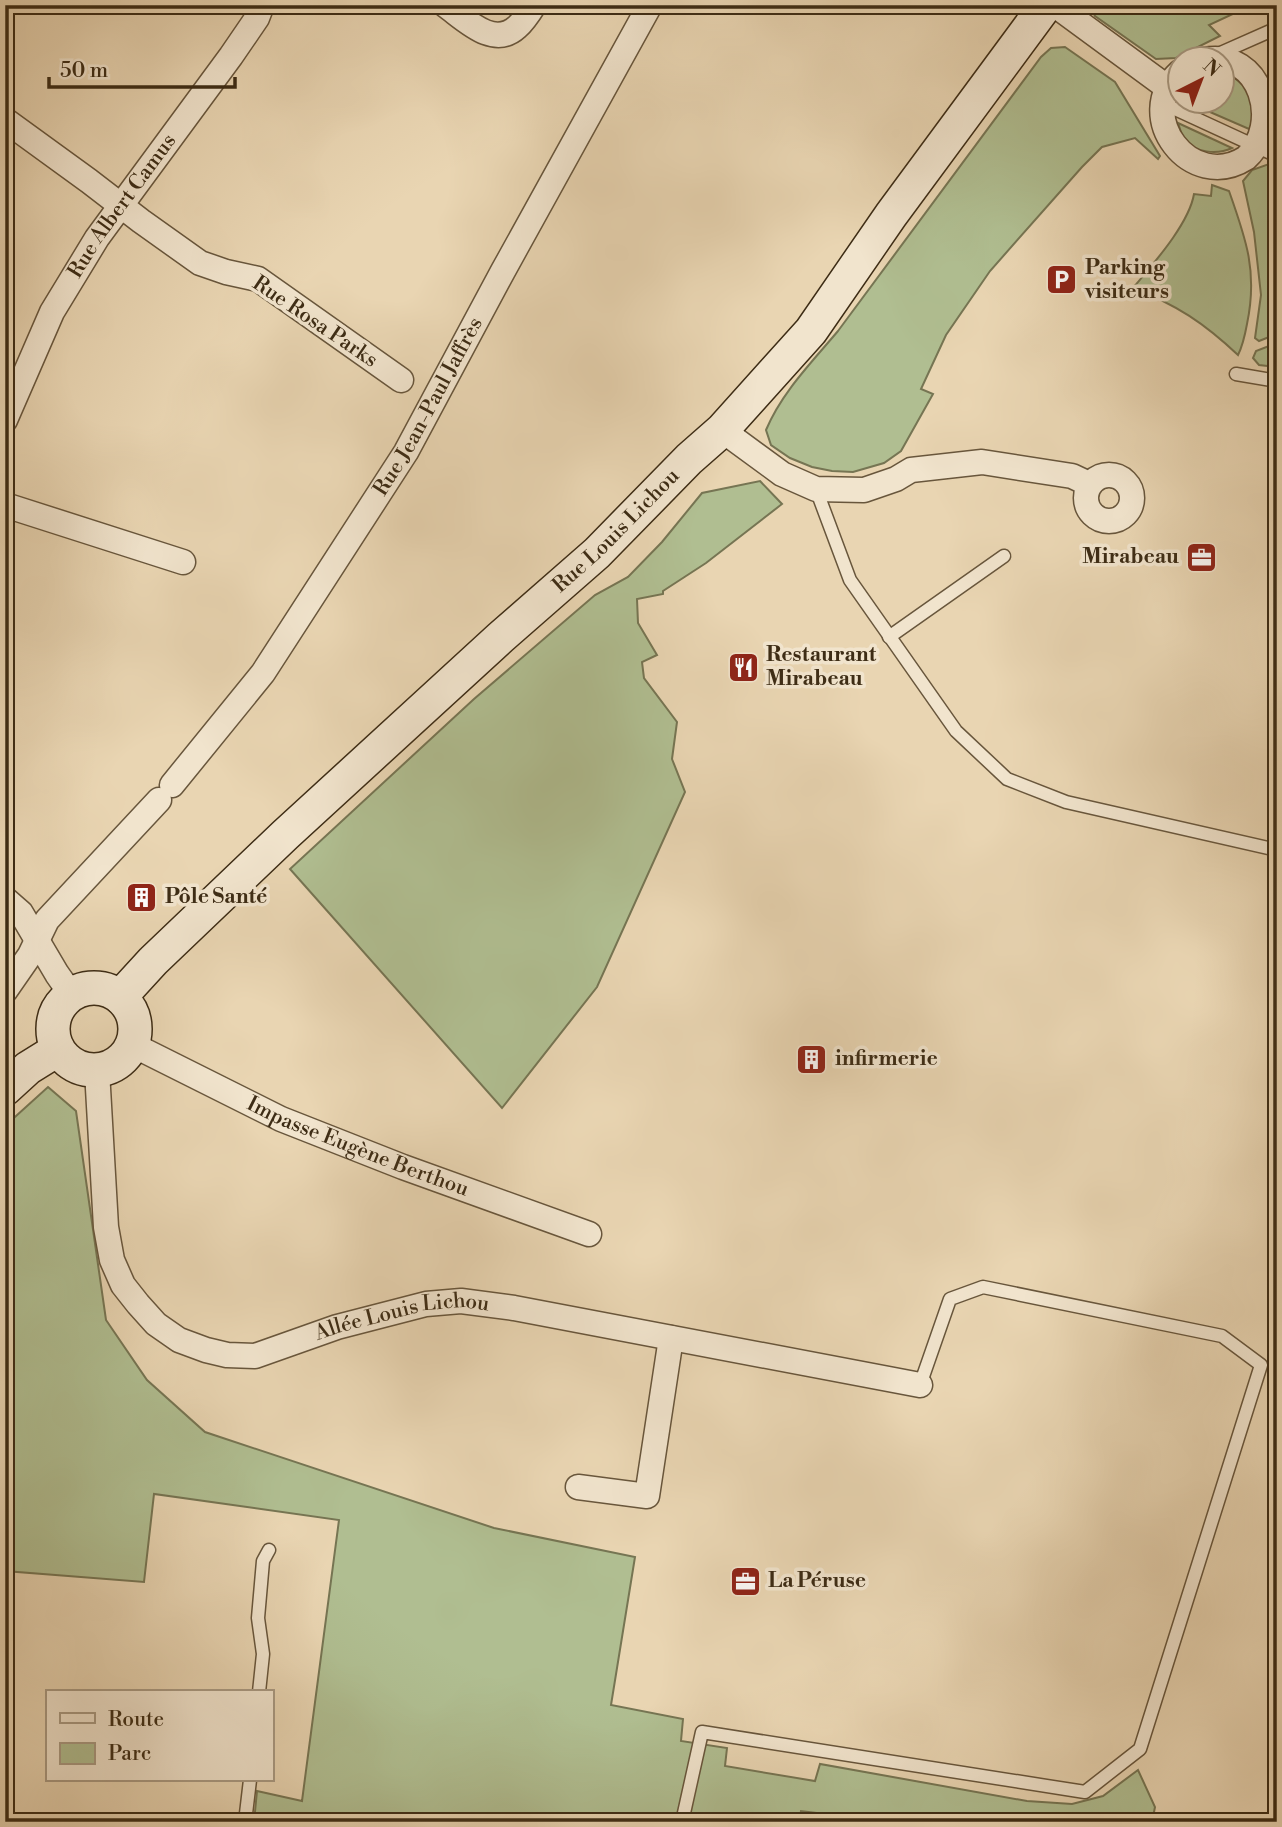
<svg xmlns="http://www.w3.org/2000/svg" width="1282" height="1827" font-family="'Libre Bodoni',serif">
	<rect width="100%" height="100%" fill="#e9d5b2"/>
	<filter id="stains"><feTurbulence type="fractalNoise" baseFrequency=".00286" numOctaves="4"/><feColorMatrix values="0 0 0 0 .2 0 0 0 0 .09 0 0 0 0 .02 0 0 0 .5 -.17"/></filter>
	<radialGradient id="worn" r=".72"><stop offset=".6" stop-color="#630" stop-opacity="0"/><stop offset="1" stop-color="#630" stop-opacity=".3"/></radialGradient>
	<g fill="#b0be91" stroke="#767553" stroke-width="2">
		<polygon points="1089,5 1252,5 1209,25 1220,36 1176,58 1156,59 1095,16"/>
		<path d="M1065,47L1115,82L1160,156L1158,159L1135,138L1102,147L1082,167L990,271L946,335L921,389L933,394L901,451L884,463L853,472L832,471L812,467L790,458L771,445L766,430C782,392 812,362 838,331L1041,57L1051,48Z"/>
		<polygon points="1223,73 1228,73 1250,90 1253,123 1249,129 1187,102 1222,102"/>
		<path d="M1178,123L1232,148C1217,155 1195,153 1184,139C1181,135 1180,128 1178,123Z"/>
		<polygon points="1269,164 1277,168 1277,334 1259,341 1255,338 1261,295 1254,232 1243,181 1252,170"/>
		<path d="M1212,185L1229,191C1246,239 1258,272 1247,324C1245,335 1243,345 1238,355C1204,323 1177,305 1133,288C1153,264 1189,224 1194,194L1211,196Z"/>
		<polygon points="1277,343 1277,367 1259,365 1253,358 1256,351"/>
		<polygon points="760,481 782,504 706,563 663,591 663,594 637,599 638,623 657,655 642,662 644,678 677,722 672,759 685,792 597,987 502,1108 290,869 474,699 595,595 628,577 662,542 702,493"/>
		<polygon points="48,1087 76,1111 106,1320 147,1380 205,1432 494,1528 635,1557 611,1705 683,1719 681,1741 727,1748 725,1766 815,1781 820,1764 1027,1801 1072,1804 1103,1796 1138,1770 1155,1807 1152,1822 892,1822 801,1811 799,1822 254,1822 257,1791 302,1801 339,1520 154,1494 144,1582 5,1571 5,1126"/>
	</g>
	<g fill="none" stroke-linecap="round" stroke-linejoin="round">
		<defs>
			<g id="lane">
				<polyline points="1216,55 1277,28"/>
				<polyline points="1162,103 1277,156"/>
				<polyline points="1236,374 1277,381"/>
				<polyline points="816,489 850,580 956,731 1007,779 1066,802 1277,850"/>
				<polyline points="889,637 1004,556"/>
				<polyline points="259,1692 263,1654 258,1618 263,1561 269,1550"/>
				<polyline points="245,1822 250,1780"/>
				<polyline points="682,1822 702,1732 1085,1792 1140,1749 1261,1365 1222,1336 983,1287 950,1299 920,1385"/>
			</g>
			<g id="street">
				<path d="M445,5C465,19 493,49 517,27C524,21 529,13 534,5"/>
				<polyline points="1055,5 1168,88"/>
				<path d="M1180,72C1132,116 1191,193 1246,158C1282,125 1262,49 1204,60"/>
				<polyline points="5,120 89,181 141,221 200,263 226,272 258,279 401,380"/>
				<path id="s1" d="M5,420L52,312L97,238L231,56L257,18L262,5"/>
				<polyline points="722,430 782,474 816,489 864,490 896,479 911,470 982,462 1072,476 1089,484"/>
				<circle cx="1109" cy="498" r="23"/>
				<polyline points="5,505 183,562"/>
				<path id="s2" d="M172,785L263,673L406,452L503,271L650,5"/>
				<polyline points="5,899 21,913 57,974 71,994"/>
				<polyline points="5,991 30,955 47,920 159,800"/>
				<path id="s3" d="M133,1045L281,1119L403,1167L589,1234"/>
				<path id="s4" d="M97,1071L106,1227L112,1260L123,1285L138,1304L156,1324L179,1340L206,1350L227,1355L255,1356L337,1327L426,1304L461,1301L514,1308L920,1385"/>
				<polyline points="578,1487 647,1496 671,1338"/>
			</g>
			<g id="secondary">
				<circle cx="94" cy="1029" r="41"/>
				<path id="s5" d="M120,997L153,961L285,835L501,637L597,553L689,459L722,430L811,331L891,215L1046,5"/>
				<polyline points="5,1089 28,1068 57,1050"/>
			</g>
		</defs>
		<use href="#lane" stroke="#68563c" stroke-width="15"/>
		<use href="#street" stroke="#68563c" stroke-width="27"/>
		<use href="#secondary" stroke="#3d2c15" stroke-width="36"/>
		<use href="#lane" stroke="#f1e4cd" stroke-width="12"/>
		<use href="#street" stroke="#f1e4cd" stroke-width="24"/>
		<use href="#secondary" stroke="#f1e4cd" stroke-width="33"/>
	</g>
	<defs>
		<symbol id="parking-square" viewBox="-11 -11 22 22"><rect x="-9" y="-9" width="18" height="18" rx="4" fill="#8f2418" stroke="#f1e4cd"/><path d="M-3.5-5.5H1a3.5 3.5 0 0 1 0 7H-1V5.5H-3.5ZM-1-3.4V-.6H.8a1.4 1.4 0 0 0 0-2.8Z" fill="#fff"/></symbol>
		<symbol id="office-square" viewBox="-11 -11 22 22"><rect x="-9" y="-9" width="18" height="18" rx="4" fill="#8f2418" stroke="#f1e4cd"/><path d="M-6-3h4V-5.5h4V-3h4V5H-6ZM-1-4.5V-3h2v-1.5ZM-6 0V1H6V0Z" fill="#fff"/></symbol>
		<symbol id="restaurant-square" viewBox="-11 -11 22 22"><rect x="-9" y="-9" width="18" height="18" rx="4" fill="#8f2418" stroke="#f1e4cd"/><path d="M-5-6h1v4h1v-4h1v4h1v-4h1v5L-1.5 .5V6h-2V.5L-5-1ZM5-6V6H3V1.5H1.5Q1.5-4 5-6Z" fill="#fff"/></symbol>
		<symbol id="building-square" viewBox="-11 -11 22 22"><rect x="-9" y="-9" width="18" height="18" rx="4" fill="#8f2418" stroke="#f1e4cd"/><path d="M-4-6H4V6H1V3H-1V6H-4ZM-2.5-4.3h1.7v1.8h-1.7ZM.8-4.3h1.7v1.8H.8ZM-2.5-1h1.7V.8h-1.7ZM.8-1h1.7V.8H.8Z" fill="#fff"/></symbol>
	</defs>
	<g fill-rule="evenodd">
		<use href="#parking-square" x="1044" y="262" width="35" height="35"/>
		<use href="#office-square" x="1184" y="540" width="35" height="35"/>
		<use href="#restaurant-square" x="726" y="650" width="35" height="35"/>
		<use href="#building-square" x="124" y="880" width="35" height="35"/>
		<use href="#building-square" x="794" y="1042" width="35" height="35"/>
		<use href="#office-square" x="728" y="1564" width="35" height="35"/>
	</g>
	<g text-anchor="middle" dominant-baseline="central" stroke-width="7" stroke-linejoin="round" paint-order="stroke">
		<g font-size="21" fill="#3d2c15" stroke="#f1e4cd">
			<text stroke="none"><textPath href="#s1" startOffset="245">Rue Albert Camus</textPath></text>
			<text transform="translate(315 322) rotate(34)">Rue Rosa Parks</text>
			<text stroke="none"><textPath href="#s2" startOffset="458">Rue Jean-Paul Jaffrès</textPath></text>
			<text stroke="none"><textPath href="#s5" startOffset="681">Rue Louis Lichou</textPath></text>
			<text stroke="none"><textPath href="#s3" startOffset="247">Impasse Eugène Berthou</textPath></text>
			<text stroke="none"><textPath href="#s4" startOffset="528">Allée Louis Lichou</textPath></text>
		</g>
		<g font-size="21" font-weight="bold" fill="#3d2c15" stroke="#f1e4cd" text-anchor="start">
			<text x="1085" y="268">Parking<tspan x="1085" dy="24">visiteurs</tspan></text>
			<text x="1179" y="557" text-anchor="end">Mirabeau</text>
			<text x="766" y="655">Restaurant<tspan x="766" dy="24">Mirabeau</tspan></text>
			<text x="165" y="897">Pôle Santé</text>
			<text x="835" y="1059">infirmerie</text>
			<text x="768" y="1581">La Péruse</text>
		</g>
	</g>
	<rect width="1282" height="1827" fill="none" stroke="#e9d5b2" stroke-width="28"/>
	<rect x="7" y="7" width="1268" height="1813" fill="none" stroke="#3d2c15" stroke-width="3.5"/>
	<rect x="14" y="14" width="1254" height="1799" fill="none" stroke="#3d2c15" stroke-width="2"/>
	<rect x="46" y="1690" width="228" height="91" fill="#f1e4cd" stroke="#a99a83" stroke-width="2"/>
	<rect x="60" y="1713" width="35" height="10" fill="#f1e4cd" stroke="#a99a83" stroke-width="2"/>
	<text x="108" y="1726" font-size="21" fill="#3d2c15">Route</text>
	<rect x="60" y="1743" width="35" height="21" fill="#b0be91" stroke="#a99a83" stroke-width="2"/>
	<text x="108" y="1760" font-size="21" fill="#3d2c15">Parc</text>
	<g transform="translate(1201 80) rotate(42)"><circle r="33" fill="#f1e4cd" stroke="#a99a83" stroke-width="2"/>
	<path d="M0-5L12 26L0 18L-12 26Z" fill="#8f2418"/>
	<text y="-10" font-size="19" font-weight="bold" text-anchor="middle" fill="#3d2c15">N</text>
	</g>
	<path d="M49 77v10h186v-10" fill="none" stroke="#3d2c15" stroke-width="3.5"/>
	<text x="60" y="77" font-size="21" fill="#3d2c15" stroke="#f1e4cd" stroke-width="5" paint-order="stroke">50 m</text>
	<rect width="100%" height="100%" filter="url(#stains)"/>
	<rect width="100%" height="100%" fill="url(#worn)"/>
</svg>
